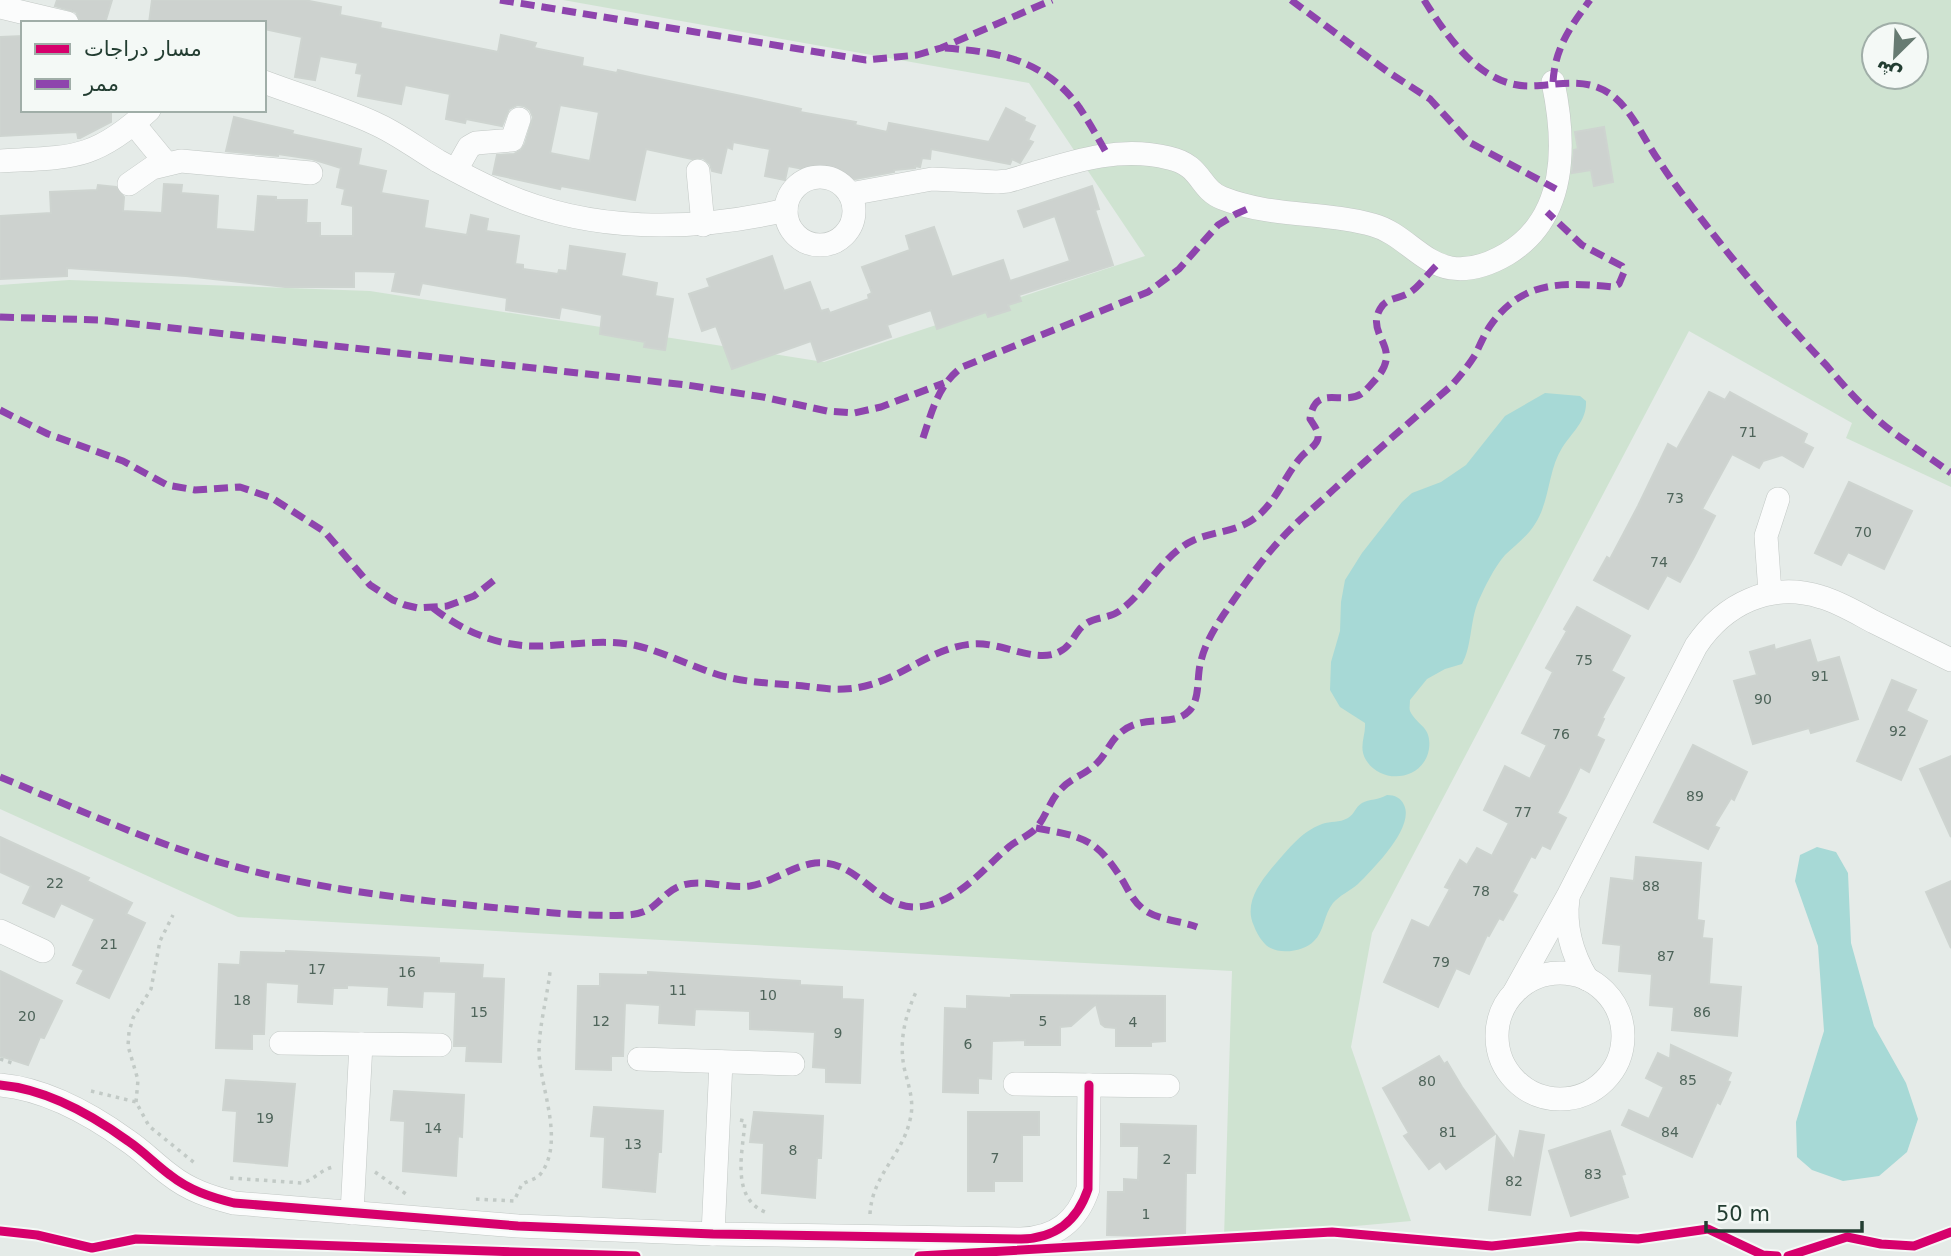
<svg xmlns="http://www.w3.org/2000/svg" width="1951" height="1256" font-family="'DejaVu Sans',Cairo,sans-serif">
	<rect width="100%" height="100%" fill="#e5ebe8"/>
	<path fill="#cfe3d1" fill-rule="evenodd" d="M563,0H1951V487L1846,438L1852,423L1689,331L1372,933L1351,1047L1411,1221L1224,1238L1232,971L238,917L0,809V285L69,280L370,291L824,362L1145,256L1029,83ZM1874,35H1916V77H1874Z"/>
	<g fill="#a7d9d6">
		<path d="M1545,393L1580,396L1586,401C1587,421 1572,432 1562,448C1548,470 1550,501 1535,524C1527,537 1515,545 1505,555C1494,568 1485,586 1478,602C1470,621 1472,646 1462,664L1445,669L1427,679L1410,700C1410,704 1409,708 1410,711C1417,726 1432,726 1429,749C1424,780 1382,786 1366,760C1358,747 1366,736 1365,723L1340,707L1330,690L1331,662L1340,631L1341,602L1345,580L1362,553L1402,502L1412,493L1441,482L1466,465L1505,416Z"/>
		<path d="M1387,795C1395,795 1401,798 1404,805C1415,827 1373,869 1358,884C1350,891 1340,895 1333,903C1324,914 1324,932 1314,941C1304,952 1276,956 1265,944C1261,940 1256,932 1254,926C1244,905 1258,885 1271,869C1286,852 1300,832 1322,824C1331,821 1339,823 1348,818C1355,814 1355,807 1362,803C1369,799 1379,800 1387,795Z"/>
		<polygon points="1817,847 1836,852 1848,873 1851,943 1874,1026 1906,1083 1918,1119 1907,1152 1879,1176 1843,1181 1812,1170 1797,1157 1796,1122 1824,1031 1818,946 1795,881 1800,855"/>
	</g>
	<g fill="#cdd2cf" stroke="#ced4d0" stroke-width="2" fill-rule="evenodd">
		<polygon points="57,0 112,0 105,23 81,23 76,12 55,6"/>
		<path d="M152,0H304L341,7L340,15L381,23L380,28L498,52L501,35L536,43L534,48L583,58L582,66L617,73L618,70L640,75L751,98L801,109L800,112L856,122L855,125L887,132L889,123L989,142L1006,108L1025,118L1024,121L1035,126L1028,140L1033,142L1020,163L1012,159L1010,164L931,149L930,159L922,158L920,167L915,166V168L894,170V172L855,179L788,166L785,180L765,176L770,149L733,142L732,149L727,147L721,173L712,171L710,164L703,158L692,159L646,149L635,200L561,186L560,189L493,174L497,155L514,154L521,150L525,144L533,117L530,110L524,106L517,105L509,109L502,126L466,119L465,123L446,119L450,94L405,85L401,104L358,96L362,74L356,73L358,63L320,56L315,80L295,77L302,37L264,29V23H149ZM560,105L599,112L590,161L550,153Z"/>
		<polygon points="23,36 23,110 111,110 111,122 80,138 78,138 77,132 0,136 0,37"/>
		<polygon points="234,117 293,131 292,134 361,149 358,165 386,171 381,193 428,201 424,228 467,235 471,215 488,219 486,231 519,236 515,264 523,265 523,269 558,274 559,270 567,271 570,246 625,254 621,276 657,283 655,296 673,299 665,350 644,347 645,342 600,334 602,315 561,307 559,318 506,310 507,298 422,283 419,295 392,291 396,272 354,271 354,287 285,287 186,276 67,268 67,276 0,279 0,216 51,213 50,192 97,190 98,185 116,187 124,197 123,211 162,213 164,184 182,185 181,193 218,196 216,229 255,232 258,196 276,197 276,200 307,200 306,223 320,223 320,236 353,236 353,206 342,204 345,189 337,187 341,168 312,159 278,154 278,156 226,151"/>
		<polygon points="1604,127 1613,182 1594,186 1591,170 1572,173 1574,150 1578,149 1575,132"/>
		<polygon points="1092,186 1099,209 1095,210 1113,265 1019,295 1021,301 1008,305 1010,310 988,317 986,312 937,329 931,310 887,325 891,337 818,362 811,341 732,369 716,326 702,331 689,294 710,287 707,279 772,256 784,291 810,282 821,311 828,309 830,313 869,299 868,295 872,293 862,267 910,250 906,236 934,227 952,277 1003,260 1010,281 1070,261 1055,216 1024,227 1018,211"/>
		<polygon points="1709,392 1725,400 1730,392 1807,434 1803,443 1813,448 1803,467 1782,455 1763,461 1759,468 1732,454 1702,509 1715,516 1694,557 1680,582 1667,575 1648,609 1594,580 1607,557 1610,559 1638,506 1668,444 1677,449"/>
		<polygon points="1849,482 1912,511 1884,569 1848,552 1841,565 1815,553"/>
		<polygon points="1577,607 1630,636 1611,671 1624,678 1602,718 1604,719 1596,736 1604,740 1589,772 1580,767 1566,796 1557,813 1566,818 1550,849 1542,845 1535,858 1531,856 1512,892 1517,895 1503,920 1499,918 1489,936 1487,935 1469,974 1456,968 1438,1007 1384,982 1412,920 1429,928 1450,889 1445,887 1460,860 1467,865 1477,848 1492,856 1509,823 1484,810 1505,766 1530,779 1547,745 1522,733 1553,672 1546,668 1567,631 1564,629"/>
		<polygon points="1810,640 1817,663 1839,657 1858,719 1811,733 1809,728 1753,744 1734,681 1757,675 1750,652 1774,645 1775,650"/>
		<polygon points="1892,680 1916,690 1906,711 1927,721 1901,780 1857,761"/>
		<polygon points="1693,745 1747,772 1734,800 1731,798 1714,826 1719,828 1708,849 1654,822"/>
		<polygon points="1951,756 1951,837 1920,769"/>
		<polygon points="0,837 89,878 87,881 132,903 126,914 145,923 109,998 77,983 84,970 73,965 95,919 61,903 54,917 23,903 31,886 0,872"/>
		<polygon points="1636,857 1701,863 1697,920 1704,921 1702,938 1712,939 1709,984 1741,987 1737,1036 1672,1030 1674,1007 1650,1005 1652,974 1619,971 1621,945 1603,943 1611,878 1634,881"/>
		<polygon points="1951,881 1951,948 1926,892"/>
		<polygon points="286,951 439,958 439,963 483,965 482,978 504,979 501,1062 466,1061 467,1046 454,1046 456,992 423,991 422,1007 388,1005 389,987 347,985 347,988 333,988 332,1004 298,1002 299,984 266,982 264,1034 252,1034 252,1049 216,1048 219,964 240,965 241,952 286,953"/>
		<polygon points="0,971 62,1001 44,1038 40,1037 28,1065 0,1056"/>
		<polygon points="648,972 800,981 800,985 842,987 842,999 863,1000 860,1083 826,1082 826,1068 813,1067 815,1032 750,1029 750,1011 695,1009 694,1025 659,1023 660,1005 625,1003 623,1056 611,1056 611,1070 576,1069 578,986 600,986 600,974 648,975"/>
		<polygon points="1011,995 1165,996 1165,1041 1151,1042 1151,1046 1116,1046 1116,1028 1105,1027 1101,1024 1096,1004 1071,1026 1060,1027 1060,1045 1025,1045 1025,1040 992,1041 991,1079 978,1078 978,1093 943,1092 945,1008 967,1009 967,996 1011,998"/>
		<polygon points="1671,1045 1731,1073 1727,1081 1730,1082 1720,1104 1717,1102 1692,1157 1622,1125 1629,1110 1649,1119 1664,1087 1646,1078 1658,1053 1670,1059"/>
		<polygon points="1439,1056 1444,1064 1447,1062 1462,1087 1495,1134 1446,1169 1440,1161 1429,1169 1404,1136 1409,1133 1383,1088"/>
		<polygon points="226,1080 295,1084 287,1166 234,1161 237,1111 223,1110"/>
		<polygon points="394,1091 464,1095 462,1137 458,1136 456,1176 403,1171 405,1121 391,1120"/>
		<polygon points="594,1107 663,1111 661,1152 658,1152 655,1192 603,1187 605,1137 591,1136"/>
		<polygon points="754,1112 823,1116 821,1158 817,1158 815,1198 762,1193 764,1143 750,1142"/>
		<polygon points="968,1112 1039,1112 1039,1135 1022,1135 1022,1181 994,1181 994,1191 968,1191"/>
		<polygon points="1121,1124 1196,1126 1195,1173 1186,1173 1185,1237 1107,1235 1108,1192 1124,1192 1124,1179 1138,1180 1139,1146 1121,1146"/>
		<polygon points="1520,1131 1544,1135 1530,1215 1489,1210 1497,1136 1514,1160"/>
		<polygon points="1610,1131 1625,1174 1621,1175 1628,1197 1571,1216 1549,1151"/>
	</g>
	<g fill="none" stroke-linecap="round" stroke-linejoin="round">
		<defs>
			<g id="minor">
				<polyline points="0,7 67,23"/>
				<path d="M264,82C301,96 339,107 374,123C397,133 416,148 438,161C458,172 479,183 499,192C589,233 692,232 786,210"/>
				<polyline points="134,124 166,163"/>
				<path d="M0,161C71,157 94,161 149,110"/>
				<polyline points="456,170 469,147 476,143 512,140 519,119"/>
				<polyline points="698,171 703,225"/>
				<circle cx="820" cy="211" r="34"/>
				<polyline points="129,184 152,168 181,161 311,173"/>
				<path d="M850,194L932,179L997,182L1008,181C1062,166 1112,144 1169,158C1202,165 1199,189 1222,198C1272,218 1324,211 1373,225C1403,233 1421,263 1451,268C1471,271 1490,264 1507,254C1568,217 1566,144 1553,82"/>
				<polyline points="1770,593 1766,536 1778,499"/>
				<path d="M1568,898C1564,928 1572,954 1587,979"/>
				<polyline points="0,931 43,951"/>
				<circle cx="1560" cy="1036" r="63"/>
				<path d="M1515,991L1569,894L1696,646C1724,604 1770,581 1821,597C1839,602 1857,613 1874,622C1900,635 1925,647 1951,660"/>
				<polyline points="281,1043 440,1045"/>
				<polyline points="639,1059 793,1064"/>
				<polyline points="1015,1084 1168,1086"/>
				<path d="M0,1085C45,1089 92,1115 128,1141C143,1151 155,1164 170,1175C189,1190 210,1197 234,1203L518,1226L713,1234L1021,1239C1055,1238 1077,1222 1088,1189L1089,1085"/>
				<polyline points="352,1213 361,1044"/>
				<polyline points="713,1234 721,1062"/>
			</g>
		</defs>
		<use href="#minor" stroke="#c2c8c5" stroke-width="24"/>
		<g stroke="#c2cac6" stroke-width="3.5" stroke-dasharray="3.5 5" stroke-linecap="butt">
			<polyline points="0,1059 15,1064"/>
			<polyline points="91,1091 136,1102 149,1126 197,1165"/>
			<polyline points="136,1102 138,1080 128,1046 129,1032 133,1018 151,989 160,941 173,915"/>
			<path d="M740,1120L745,1121C743,1151 730,1197 765,1212"/>
			<polyline points="375,1172 406,1194"/>
			<path d="M230,1178L302,1183C314,1180 320,1170 333,1167"/>
			<path d="M476,1199L514,1201L522,1184L538,1177C567,1145 540,1089 539,1052C539,1026 547,998 550,972"/>
			<path d="M870,1214C872,1175 902,1156 910,1120C915,1101 908,1085 904,1067C899,1041 905,1016 916,992"/>
		</g>
		<use href="#minor" stroke="#fbfcfc" stroke-width="23"/>
		<g stroke="#8e44ad" stroke-width="7" stroke-dasharray="14 7" stroke-linecap="butt">
			<polyline points="500,0 866,60 917,55 941,48 1052,0"/>
			<polyline points="1291,0 1388,72 1430,99 1469,142 1556,189"/>
			<path d="M1424,0C1448,38 1481,87 1531,86C1560,85 1587,76 1613,96C1633,112 1644,140 1659,161C1673,183 1690,204 1706,225C1744,274 1784,321 1827,366C1843,385 1860,404 1878,420C1901,440 1927,455 1951,473"/>
			<path d="M945,48C999,52 1045,60 1079,107C1089,122 1098,138 1107,154"/>
			<path d="M1553,82C1555,48 1570,27 1590,0"/>
			<polyline points="0,317 98,320 154,326 687,385 763,397 827,411 854,413 881,407 944,383"/>
			<polyline points="0,410 48,434 123,461 167,485 195,490 240,487 272,498 325,532 370,585 393,600 405,605 418,608 447,606 474,596 497,578"/>
			<path d="M923,438C932,411 938,385 962,367L1148,292L1179,269L1218,225L1236,214L1252,207"/>
			<path d="M433,608C464,632 499,647 540,646C572,645 602,639 634,645C664,652 690,666 719,675C743,682 767,683 792,685C809,686 827,690 844,689C896,687 923,649 972,644C1000,641 1035,664 1059,652C1072,646 1074,633 1084,625C1095,616 1111,619 1122,609C1148,589 1163,554 1194,540C1212,532 1232,532 1249,522C1275,507 1282,479 1301,457C1306,451 1317,446 1318,438C1319,431 1313,424 1310,419C1315,383 1342,406 1361,394C1367,390 1371,384 1376,379C1404,347 1365,336 1380,309C1386,298 1397,299 1407,294C1418,289 1428,273 1438,264"/>
			<path d="M0,777C78,809 155,845 237,867C319,889 404,899 488,907C534,911 582,917 628,915C658,913 658,895 680,886C701,878 727,889 750,886C773,882 792,866 815,863C865,859 879,921 933,904C966,893 985,867 1010,846C1019,839 1031,835 1038,826C1047,814 1050,800 1061,789C1071,778 1086,774 1096,764C1105,756 1109,744 1117,736C1141,711 1172,729 1189,711C1201,699 1196,677 1201,661C1205,644 1214,629 1224,614C1242,588 1260,561 1282,538C1298,520 1316,506 1333,490C1372,455 1412,420 1451,386C1460,376 1468,366 1475,355C1480,345 1484,335 1490,326C1522,280 1563,282 1613,287L1619,284L1624,272L1622,266L1582,245L1547,212"/>
			<path d="M1036,828C1084,837 1096,838 1123,881C1129,892 1135,904 1146,911C1160,920 1181,921 1197,927"/>
		</g>
		<defs>
			<g id="cycleway">
				<path d="M0,1085C45,1089 92,1115 128,1141C143,1151 155,1164 170,1175C189,1190 210,1197 234,1203L518,1226L713,1234L1021,1239C1055,1238 1077,1222 1088,1189L1089,1085"/>
				<polyline points="0,1231 37,1235 92,1248 136,1239 636,1256"/>
				<polyline points="919,1256 1332,1232 1492,1246 1581,1236 1638,1239 1708,1229 1763,1255 1777,1256"/>
				<polyline points="1788,1256 1847,1237 1881,1244 1914,1246 1951,1232"/>
			</g>
		</defs>
		<use href="#cycleway" stroke="#f4f9f6" stroke-width="13"/>
		<use href="#cycleway" stroke="#d6006c" stroke-width="9"/>
	</g>
	<g text-anchor="middle" dominant-baseline="central" stroke-width="5" stroke-linejoin="round" paint-order="stroke">
		<g font-size="14" fill="#4e645a">
			<text x="1748" y="432">71</text>
			<text x="1675" y="498">73</text>
			<text x="1863" y="532">70</text>
			<text x="1659" y="562">74</text>
			<text x="1584" y="660">75</text>
			<text x="1820" y="676">91</text>
			<text x="1763" y="699">90</text>
			<text x="1898" y="731">92</text>
			<text x="1561" y="734">76</text>
			<text x="1695" y="796">89</text>
			<text x="1523" y="812">77</text>
			<text x="55" y="883">22</text>
			<text x="1651" y="886">88</text>
			<text x="1481" y="891">78</text>
			<text x="109" y="944">21</text>
			<text x="1666" y="956">87</text>
			<text x="1441" y="962">79</text>
			<text x="317" y="969">17</text>
			<text x="407" y="972">16</text>
			<text x="678" y="990">11</text>
			<text x="768" y="995">10</text>
			<text x="242" y="1000">18</text>
			<text x="479" y="1012">15</text>
			<text x="1702" y="1012">86</text>
			<text x="27" y="1016">20</text>
			<text x="601" y="1021">12</text>
			<text x="1043" y="1021">5</text>
			<text x="1133" y="1022">4</text>
			<text x="838" y="1033">9</text>
			<text x="968" y="1044">6</text>
			<text x="1688" y="1080">85</text>
			<text x="1427" y="1081">80</text>
			<text x="265" y="1118">19</text>
			<text x="433" y="1128">14</text>
			<text x="1448" y="1132">81</text>
			<text x="1670" y="1132">84</text>
			<text x="633" y="1144">13</text>
			<text x="793" y="1150">8</text>
			<text x="995" y="1158">7</text>
			<text x="1167" y="1159">2</text>
			<text x="1593" y="1174">83</text>
			<text x="1514" y="1181">82</text>
			<text x="1146" y="1214">1</text>
		</g>
	</g>
	<rect x="21" y="21" width="245" height="91" fill="#f4f9f6" stroke="#a0aea8" stroke-width="2"/>
	<rect x="35" y="44" width="35" height="10" fill="#d6006c" stroke="#a0aea8" stroke-width="2"/>
	<text x="84" y="56" font-size="21" fill="#233e32">مسار دراجات</text>
	<rect x="35" y="79" width="35" height="10" fill="#8e44ad" stroke="#a0aea8" stroke-width="2"/>
	<text x="84" y="91" font-size="21" fill="#233e32">ممر</text>
	<g transform="translate(1895 56) rotate(204)"><circle r="33" fill="#f4f9f6" stroke="#a0aea8" stroke-width="2"/>
	<path d="M0-5L12 26L0 18L-12 26Z" fill="#677b72"/>
	<text y="-10" font-size="19" font-weight="bold" text-anchor="middle" fill="#233e32">ش</text>
	</g>
	<path d="M1706 1221v10h156v-10" fill="none" stroke="#233e32" stroke-width="3.5"/>
	<text x="1716" y="1221" font-size="21" fill="#233e32" stroke="#f4f9f6" stroke-width="5" paint-order="stroke">50 m</text>
</svg>
